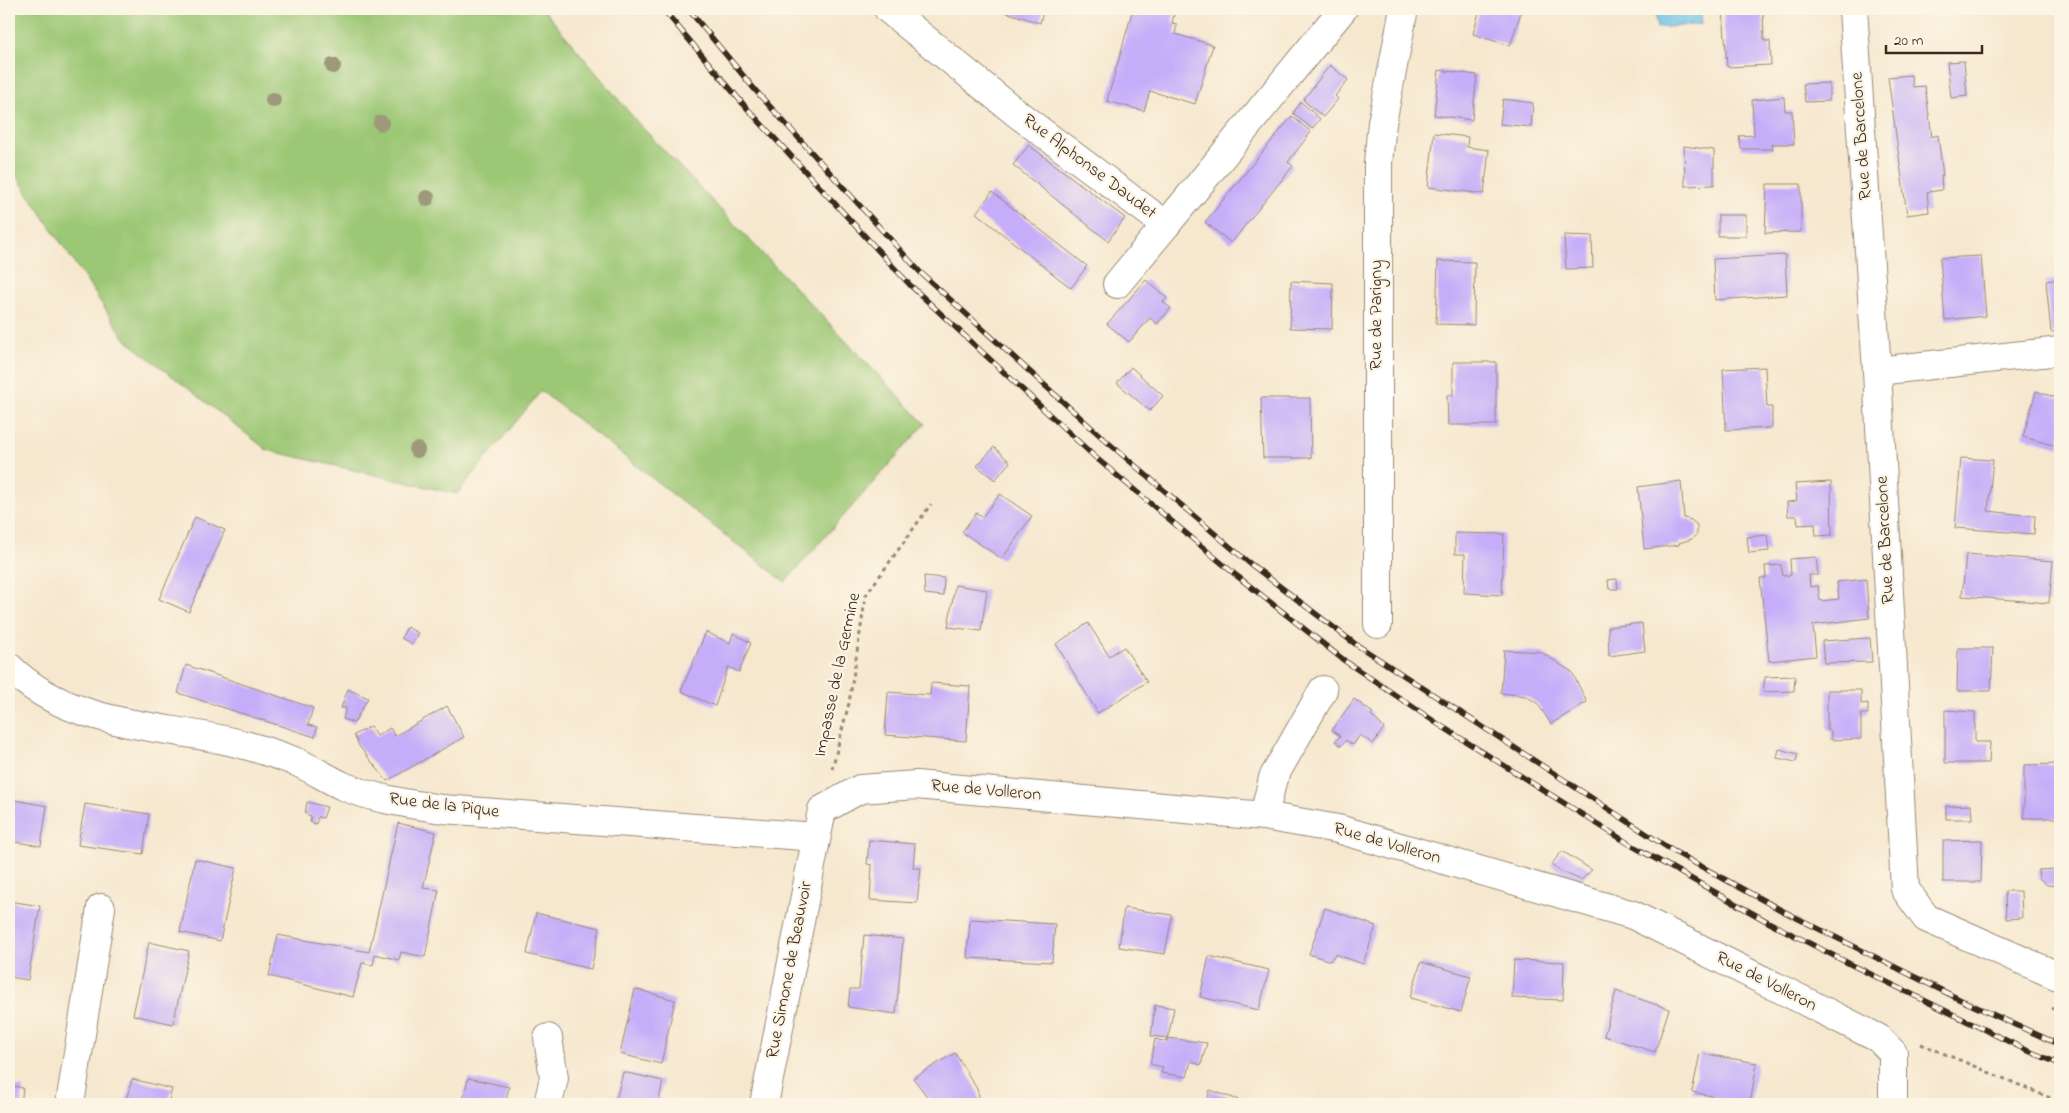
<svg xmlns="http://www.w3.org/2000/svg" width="2069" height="1113" font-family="'Indie Flower',sans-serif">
	<rect width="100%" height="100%" fill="#fcf5e5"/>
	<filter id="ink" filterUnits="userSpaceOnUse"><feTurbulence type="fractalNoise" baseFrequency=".02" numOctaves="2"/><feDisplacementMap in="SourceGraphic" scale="10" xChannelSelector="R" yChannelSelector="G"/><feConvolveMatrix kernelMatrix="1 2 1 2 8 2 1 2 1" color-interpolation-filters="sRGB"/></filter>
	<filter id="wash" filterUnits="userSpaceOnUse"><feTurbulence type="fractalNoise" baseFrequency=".0096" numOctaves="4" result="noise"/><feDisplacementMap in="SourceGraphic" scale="20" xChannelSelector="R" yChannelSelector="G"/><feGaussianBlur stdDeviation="1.12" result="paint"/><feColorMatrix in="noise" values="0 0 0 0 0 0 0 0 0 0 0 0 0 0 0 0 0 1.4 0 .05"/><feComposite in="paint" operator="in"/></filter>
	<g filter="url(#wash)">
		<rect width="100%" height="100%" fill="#f6e8cf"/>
		<polygon fill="#9cc774" stroke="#6c7849" points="9,9 543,9 638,123 925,424 785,582 541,391 457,494 267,450 126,340 9,165"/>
		<polygon fill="#6cc1e9" stroke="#547684" points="1655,9 1701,9 1702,24 1657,28"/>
		<g id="blocks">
			<g fill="#c5adf9">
				<polygon points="1003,9 1044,9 1040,23 1002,11"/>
				<polygon points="1133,9 1156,9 1174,14 1172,23 1177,24 1175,34 1213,45 1195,104 1150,91 1144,111 1107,101"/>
				<polygon points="1480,9 1522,9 1510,46 1473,34"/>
				<polygon points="1723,9 1763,9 1764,41 1770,41 1771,65 1727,67"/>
				<polygon points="1964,61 1967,96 1951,98 1947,62"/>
				<polygon points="1330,65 1348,80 1335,96 1338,99 1323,117 1303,100"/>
				<polygon points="1439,70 1477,75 1472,120 1434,115"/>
				<polygon points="1911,75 1913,87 1925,86 1932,137 1938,135 1943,176 1941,175 1942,190 1927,192 1929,212 1907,215 1888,77"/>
				<polygon points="1829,83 1829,101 1805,102 1803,84"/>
				<polygon points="1784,97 1785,111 1792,111 1794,144 1772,144 1773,149 1741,149 1739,136 1754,135 1752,100"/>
				<polygon points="1503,99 1533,103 1531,127 1500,124"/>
				<polygon points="1301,102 1320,119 1312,129 1293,113"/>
				<polygon points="1292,116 1311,132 1288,162 1293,166 1231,243 1205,222"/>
				<polygon points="1434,133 1468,137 1467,147 1489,150 1484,194 1428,187"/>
				<polygon points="1029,145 1125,218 1108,241 1013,165"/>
				<polygon points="1684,146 1714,150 1714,185 1685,186"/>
				<polygon points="1767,184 1801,184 1801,232 1765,233"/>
				<polygon points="992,192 1087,266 1071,288 976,213"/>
				<rect x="1718" y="215" width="28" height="21"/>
				<polygon points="1564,235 1592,236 1593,268 1566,269"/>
				<polygon points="1785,255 1787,295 1715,300 1713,259"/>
				<polygon points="1981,256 1986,316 1945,320 1940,258"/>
				<polygon points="1438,261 1475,262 1474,325 1436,324"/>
				<polygon points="2060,279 2060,331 2051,332 2046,281"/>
				<polygon points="1146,280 1167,298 1163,302 1171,308 1157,324 1150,318 1129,342 1107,324"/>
				<polygon points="1291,281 1333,283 1332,329 1290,328"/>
				<polygon points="1453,362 1496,362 1496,425 1448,425 1447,395 1453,395"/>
				<polygon points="1131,367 1163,396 1150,411 1117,383"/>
				<polygon points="1765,367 1767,407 1772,407 1772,428 1726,430 1723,369"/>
				<polygon points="2036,391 2060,399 2060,447 2023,437"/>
				<polygon points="1261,398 1310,398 1311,458 1263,458"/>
				<polygon points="994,447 1010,462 995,480 977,466"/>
				<polygon points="1961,458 1993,460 1988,511 2035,516 2034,534 1955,528"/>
				<polygon points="1681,481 1684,518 1691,520 1697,525 1697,534 1692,539 1679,543 1679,545 1644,549 1638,487"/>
				<polygon points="1831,482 1832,535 1816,536 1815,524 1798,525 1797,516 1788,516 1787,502 1797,501 1795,484"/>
				<polygon points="1000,494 1032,516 1002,559 962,532 976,513 982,517"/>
				<polygon points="195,517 225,530 189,612 159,599"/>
				<polygon points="1455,533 1504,534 1502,595 1464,593 1465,554 1455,554"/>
				<polygon points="1767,535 1769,551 1749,553 1747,537"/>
				<polygon points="1966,554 2053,561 2049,603 1962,596"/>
				<polygon points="1816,557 1818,575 1809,575 1810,587 1818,586 1820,601 1839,599 1837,582 1866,579 1869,618 1813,625 1816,656 1769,661 1760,578 1766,578 1765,566 1781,565 1783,576 1791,575 1790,559"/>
				<polygon points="924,576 944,578 943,596 925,594"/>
				<polygon points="1617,579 1618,589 1609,589 1608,580"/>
				<polygon points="955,585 987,590 981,631 948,627"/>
				<polygon points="1088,623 1109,656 1124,647 1147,682 1098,713 1056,644"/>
				<polygon points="1642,623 1645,651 1609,656 1608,627"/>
				<polygon points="407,627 418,633 412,644 401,638"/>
				<polygon points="706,632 730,643 733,633 751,643 739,672 728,667 715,706 681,691"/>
				<polygon points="1870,638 1872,662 1824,663 1822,641"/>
				<polygon points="1958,648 1993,648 1991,691 1957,691"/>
				<polygon points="1504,650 1541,652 1572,672 1587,702 1551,724 1538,704 1526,696 1501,693"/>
				<polygon points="186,665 313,708 308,725 317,727 315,737 178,693"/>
				<polygon points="1795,676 1794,691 1763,692 1765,677"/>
				<polygon points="931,683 970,686 966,741 885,735 888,692 930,695"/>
				<polygon points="348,689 368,698 354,723 343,719 346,708 341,708"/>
				<polygon points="1827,690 1861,690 1861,704 1868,703 1868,714 1861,714 1861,739 1831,740 1831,731 1827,730"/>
				<polygon points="1354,699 1373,713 1371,715 1384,728 1373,744 1360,735 1353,745 1346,740 1341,746 1335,741 1340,736 1332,730"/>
				<polygon points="447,706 464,737 387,781 359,746 354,735 371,726 377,736 390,728 395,736"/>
				<polygon points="1945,710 1975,712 1975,742 1990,742 1989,763 1945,763"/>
				<polygon points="1779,749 1798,754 1796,762 1777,758"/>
				<polygon points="2060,764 2060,818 2024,818 2024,765"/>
				<polygon points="9,799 47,806 41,846 9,841"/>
				<polygon points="307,802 327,807 323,818 318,817 316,824 310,822 311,816 305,814"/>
				<polygon points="85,804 149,814 143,854 78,845"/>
				<polygon points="1971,805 1972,819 1946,819 1946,806"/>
				<polygon points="398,823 436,832 423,888 439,890 425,957 401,952 399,960 375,954 373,965 362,963 353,997 269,976 278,935 369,952"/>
				<polygon points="869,840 915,844 913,868 921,868 917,903 870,900 872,865 867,864"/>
				<polygon points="1982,840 1981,882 1943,882 1943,841"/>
				<polygon points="1562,851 1592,870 1581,880 1560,871 1551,865"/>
				<polygon points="195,859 236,868 220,941 180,932"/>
				<polygon points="2060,869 2060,886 2047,885 2039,878 2038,870"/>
				<polygon points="2005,891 2021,891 2022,918 2006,919"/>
				<polygon points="9,901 40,906 28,980 9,977"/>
				<polygon points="1124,908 1172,915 1165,954 1119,947"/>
				<polygon points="1325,908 1376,926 1363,964 1335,954 1330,961 1309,954"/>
				<polygon points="536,913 600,928 591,969 527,954"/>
				<polygon points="970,919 1055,924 1052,962 967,958"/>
				<polygon points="864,935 903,939 896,1014 848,1007 850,989 859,989"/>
				<polygon points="149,942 189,951 173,1024 133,1015"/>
				<polygon points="1209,956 1269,970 1259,1010 1200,997"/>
				<polygon points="1514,960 1564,962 1563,1000 1512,998"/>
				<polygon points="1421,962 1471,976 1461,1012 1410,998"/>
				<polygon points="635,989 675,1000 661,1064 620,1054"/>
				<polygon points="1616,991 1669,1009 1655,1052 1604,1036"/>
				<polygon points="1155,1005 1174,1008 1168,1038 1151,1036"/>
				<polygon points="1168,1038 1207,1043 1201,1065 1191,1061 1187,1077 1161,1073 1163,1067 1150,1064 1155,1039 1167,1042"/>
				<polygon points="955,1053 977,1089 981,1104 933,1104 913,1078"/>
				<polygon points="1700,1053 1757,1063 1750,1104 1692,1092"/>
				<polygon points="623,1072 663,1081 658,1104 615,1104"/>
				<polygon points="468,1078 509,1087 505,1104 462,1104"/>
				<polygon points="132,1079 172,1089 168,1104 125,1104"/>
				<polygon points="9,1085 23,1088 21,1104 9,1104"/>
				<polygon points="1210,1090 1239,1100 1237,1104 1206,1104"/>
			</g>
		</g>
	</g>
	<g filter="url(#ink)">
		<use href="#blocks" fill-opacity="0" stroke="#988976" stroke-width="1"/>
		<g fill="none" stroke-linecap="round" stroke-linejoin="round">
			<defs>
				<g id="minor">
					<polyline points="888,9 1019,115 1166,225 1343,9"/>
					<polyline points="1853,9 1877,371 1905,889 1926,918 2060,977"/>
					<polyline points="1117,284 1166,225"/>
					<polyline points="1877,371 2060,351"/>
					<polyline points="1378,624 1378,163 1382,123 1404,9"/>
					<path d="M9,667C73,730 164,723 245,745C263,750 282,756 299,763C314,770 328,779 343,786C374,799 409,804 442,809L816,837"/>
					<polyline points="1264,816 1273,778 1323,690"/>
					<polyline points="548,1038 554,1078 548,1104"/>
					<polyline points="70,1104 101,908"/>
					<polyline points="764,1104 822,810 860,789 916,785 1264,816 1338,829 1633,915 1878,1038 1893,1053 1893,1104"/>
				</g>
			</defs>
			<use href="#minor" stroke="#988976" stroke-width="30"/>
			<g stroke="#988976" stroke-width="3" stroke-dasharray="4 4" stroke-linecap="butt">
				<polyline points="832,769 849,703 866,595 931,504"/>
				<polyline points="2052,1008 2060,1012"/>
				<polyline points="1921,1044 2060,1102"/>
			</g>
			<use href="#minor" stroke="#fff" stroke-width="28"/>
			<defs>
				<g id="rail">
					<polyline points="663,9 744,105 910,285 1095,457 1237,576 1345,661 1438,724 1631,845 1770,923 1852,965 2026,1050 2060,1064"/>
					<polyline points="688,9 756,91 920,272 1105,440 1248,562 1354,643 1673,851 1781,910 1959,999 2060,1045"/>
				</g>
			</defs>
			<use href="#rail" stroke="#3b2a1e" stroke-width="5.5"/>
			<use href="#rail" stroke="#fcf5e5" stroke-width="4" stroke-dasharray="11" stroke-linecap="butt"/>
		</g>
		<g fill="#9f997c">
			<circle cx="333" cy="66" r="8"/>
			<circle cx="273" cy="100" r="8"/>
			<circle cx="381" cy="123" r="8"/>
			<circle cx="427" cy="198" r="8"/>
			<circle cx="417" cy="450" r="8"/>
		</g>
	</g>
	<g text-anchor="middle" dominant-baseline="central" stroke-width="4.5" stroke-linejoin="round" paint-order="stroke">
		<g font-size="18" fill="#3b2a1e" stroke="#fcf5e5">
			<text transform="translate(1862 136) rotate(-94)">Rue de Barcelone</text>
			<text transform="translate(1089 167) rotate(37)">Rue Alphonse Daudet</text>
			<text transform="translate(1377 315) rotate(-90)">Rue de Parigny</text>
			<text transform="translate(1886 540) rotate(-93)">Rue de Barcelone</text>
			<text transform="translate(838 675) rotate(-78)">Impasse de la Germine</text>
			<text transform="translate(986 791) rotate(5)">Rue de Volleron</text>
			<text transform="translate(444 806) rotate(7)">Rue de la Pique</text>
			<text transform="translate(1387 844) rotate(16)">Rue de Volleron</text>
			<text transform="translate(790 970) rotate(-79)">Rue Simone de Beauvoir</text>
			<text transform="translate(1766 982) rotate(27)">Rue de Volleron</text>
		</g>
	</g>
	<rect width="2069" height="1113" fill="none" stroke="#fcf5e5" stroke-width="30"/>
	<path d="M1886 45v8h96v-8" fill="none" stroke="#3b2a1e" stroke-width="2.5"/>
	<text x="1894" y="45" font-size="15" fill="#3b2a1e" stroke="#fcf5e5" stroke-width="4" paint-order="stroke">20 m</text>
</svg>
